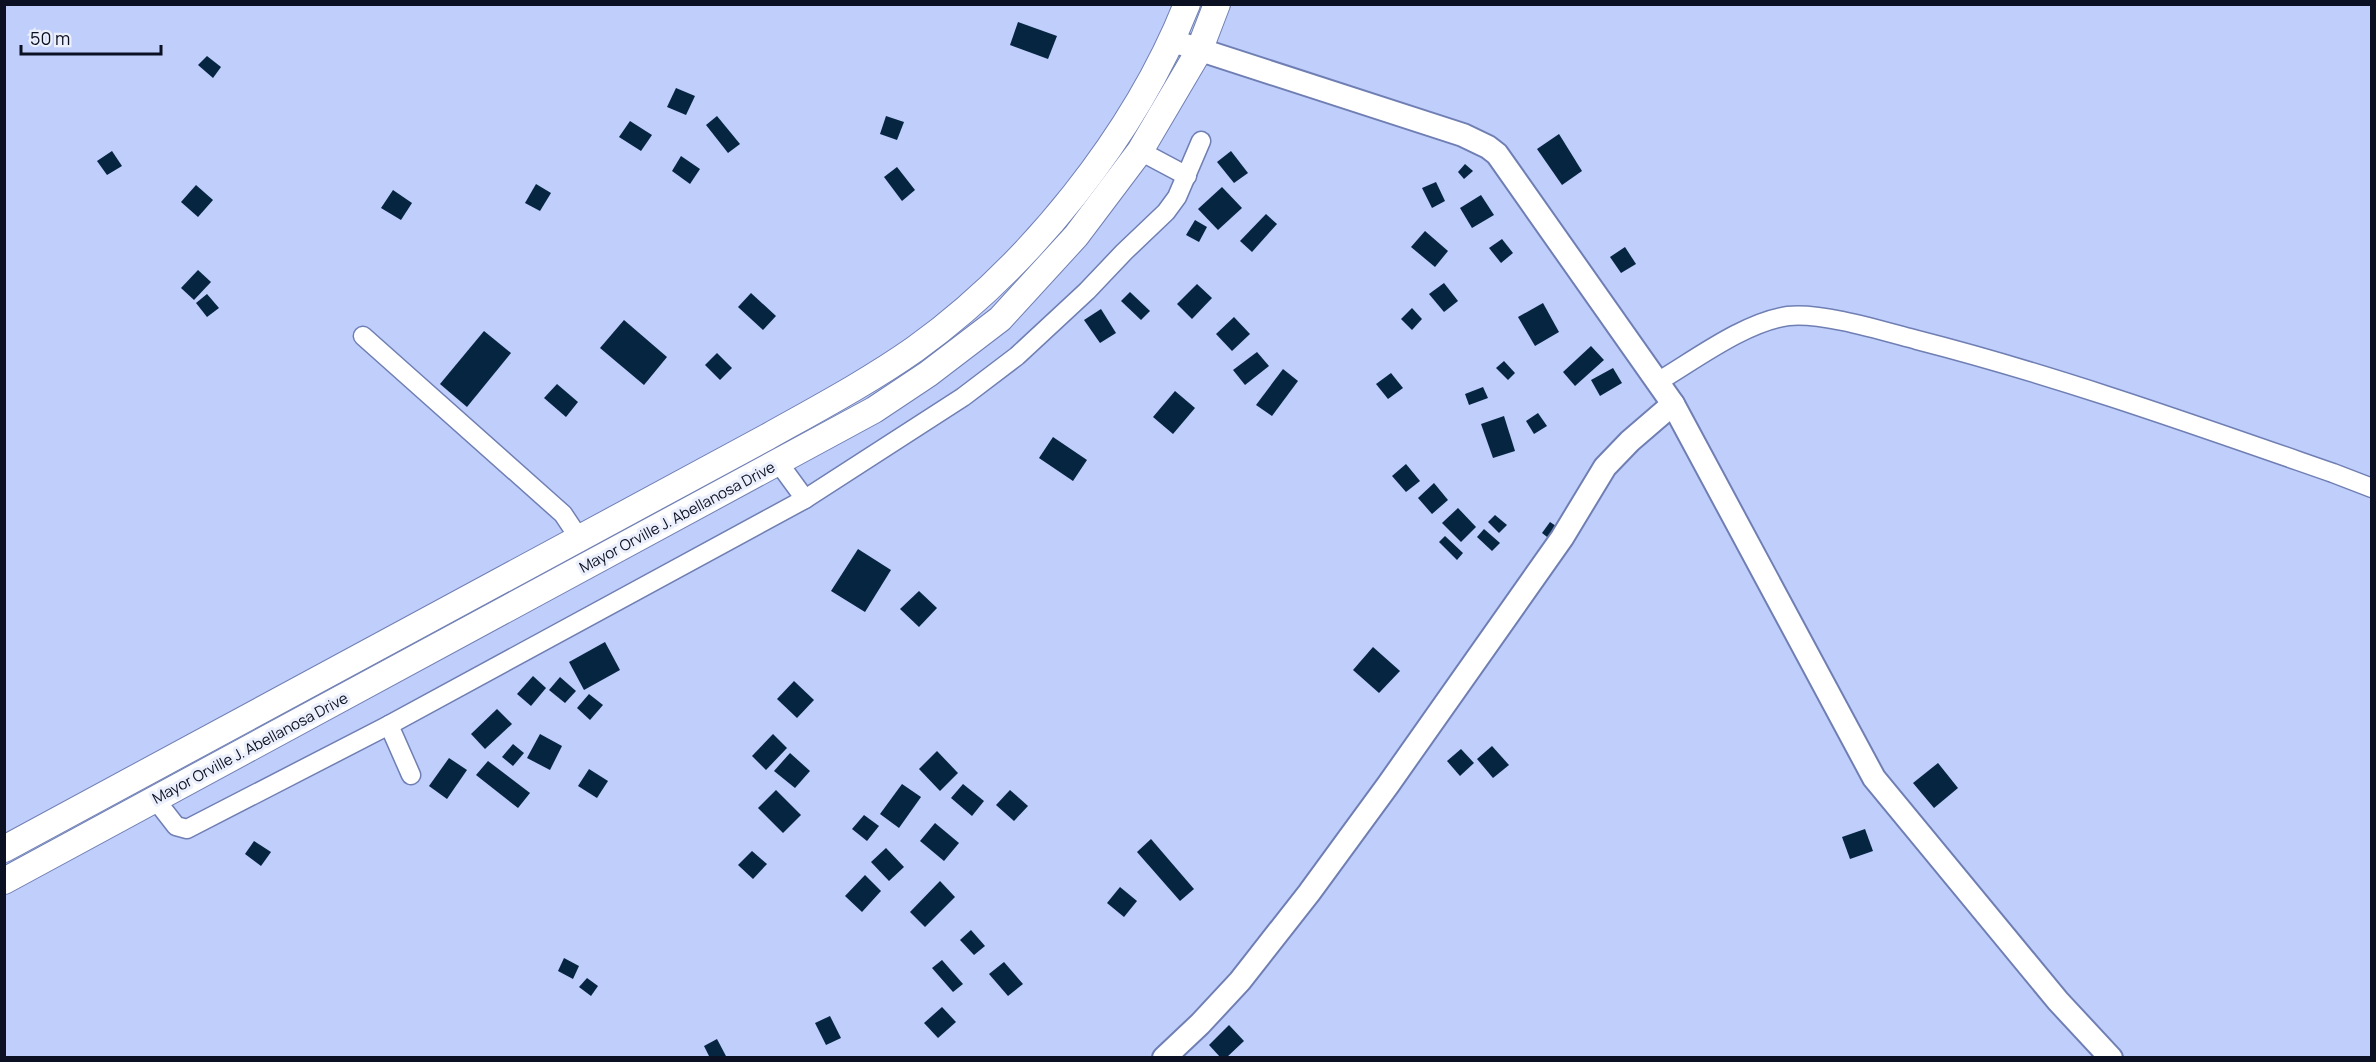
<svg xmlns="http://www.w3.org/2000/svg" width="2376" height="1062" font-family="Manrope,sans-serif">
	<rect width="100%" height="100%" fill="#bfcefb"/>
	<g fill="#062541">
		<polygon points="1018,22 1057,36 1048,59 1010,45"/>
		<polygon points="207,56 221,67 213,78 198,65"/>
		<polygon points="676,88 695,96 686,115 667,107"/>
		<polygon points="717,116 740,144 728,153 706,125"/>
		<polygon points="886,116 904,122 897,140 880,134"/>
		<polygon points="630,121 652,135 641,151 619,137"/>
		<polygon points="1559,134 1582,171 1562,185 1537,149"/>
		<polygon points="112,151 122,166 107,175 97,161"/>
		<polygon points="1231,151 1248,173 1234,183 1217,162"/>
		<polygon points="681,156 700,169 690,184 672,171"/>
		<polygon points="1465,164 1473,171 1464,179 1458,172"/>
		<polygon points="897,167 915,190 902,201 884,177"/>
		<polygon points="1436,182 1445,201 1432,208 1422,188"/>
		<polygon points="536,184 551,193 540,211 525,203"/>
		<polygon points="196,185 213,200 198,217 181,202"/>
		<polygon points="1222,187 1242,208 1218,230 1198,209"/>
		<polygon points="393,190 412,203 401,220 381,208"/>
		<polygon points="1481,195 1494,215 1472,228 1460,208"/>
		<polygon points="1266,214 1277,224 1252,252 1240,241"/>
		<polygon points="1195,220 1207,227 1199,242 1186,235"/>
		<polygon points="1425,231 1448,251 1435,267 1411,247"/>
		<polygon points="1502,239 1513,253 1501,263 1489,248"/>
		<polygon points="1625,247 1636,264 1621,273 1610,257"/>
		<polygon points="198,270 211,282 194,300 181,288"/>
		<polygon points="1444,283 1458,301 1444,312 1429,294"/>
		<polygon points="1197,284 1212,298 1192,319 1177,304"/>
		<polygon points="1130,292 1150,311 1141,320 1121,301"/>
		<polygon points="751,293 776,316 763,330 738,307"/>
		<polygon points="207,294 219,308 207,317 196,303"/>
		<polygon points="1543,303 1559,332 1535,346 1518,317"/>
		<polygon points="1412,308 1422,319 1412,330 1401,319"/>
		<polygon points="1101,309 1116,333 1100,343 1084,320"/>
		<polygon points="1234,317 1250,334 1232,351 1216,334"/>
		<polygon points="624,320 667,357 644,385 600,348"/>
		<polygon points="484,331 511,353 467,407 440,384"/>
		<polygon points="1591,346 1604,360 1575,386 1563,372"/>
		<polygon points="1257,352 1269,366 1245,385 1233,370"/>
		<polygon points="717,353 732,368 720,380 705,365"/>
		<polygon points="1504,361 1515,373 1508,380 1496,368"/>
		<polygon points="1613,368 1622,383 1600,396 1591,380"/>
		<polygon points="1283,369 1298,381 1272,416 1256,405"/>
		<polygon points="1391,373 1403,388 1388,399 1376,384"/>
		<polygon points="557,384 578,402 566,417 544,398"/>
		<polygon points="1483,387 1488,398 1469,405 1465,394"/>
		<polygon points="1175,391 1195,408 1173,434 1153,417"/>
		<polygon points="1538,413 1547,426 1534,434 1526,421"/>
		<polygon points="1504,416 1515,451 1493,458 1481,424"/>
		<polygon points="1053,437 1087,460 1073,481 1039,458"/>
		<polygon points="1406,464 1420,481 1406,492 1392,476"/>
		<polygon points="1434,483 1448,500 1432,514 1418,498"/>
		<polygon points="1458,508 1476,527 1461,542 1442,523"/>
		<polygon points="1495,515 1507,525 1499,533 1488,522"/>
		<polygon points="1550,522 1559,528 1551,540 1542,533"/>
		<polygon points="1484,529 1500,543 1492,551 1477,537"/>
		<polygon points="1445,536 1463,553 1457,560 1439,542"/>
		<polygon points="858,549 891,570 865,612 831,591"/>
		<polygon points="919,591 937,608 919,627 900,609"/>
		<polygon points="605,642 620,670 584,690 569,662"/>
		<polygon points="1373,647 1400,671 1379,693 1353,670"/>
		<polygon points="533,676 546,688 531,706 517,694"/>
		<polygon points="560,677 576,691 565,703 549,690"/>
		<polygon points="794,681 814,700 797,718 777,699"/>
		<polygon points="589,694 603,705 590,720 577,708"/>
		<polygon points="497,709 512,724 485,749 471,734"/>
		<polygon points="540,734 562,746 550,770 527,758"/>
		<polygon points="773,734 787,748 766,770 752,756"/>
		<polygon points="513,744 524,753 513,766 502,757"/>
		<polygon points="1492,746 1509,765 1493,778 1477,759"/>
		<polygon points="1461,749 1474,763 1460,776 1447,761"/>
		<polygon points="937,751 958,773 940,791 919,769"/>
		<polygon points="790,753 810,771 795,788 774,771"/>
		<polygon points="449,758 467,770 447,799 429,786"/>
		<polygon points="488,761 530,793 518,808 476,775"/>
		<polygon points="1938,763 1958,788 1934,808 1913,783"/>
		<polygon points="589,769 608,781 597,798 578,786"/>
		<polygon points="902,784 921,797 899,828 880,814"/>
		<polygon points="963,784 984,801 972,816 951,798"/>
		<polygon points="776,790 801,815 783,833 758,808"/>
		<polygon points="1010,790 1028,806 1014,821 996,805"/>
		<polygon points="864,815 879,826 867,841 852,829"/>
		<polygon points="935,823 959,843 944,861 920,841"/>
		<polygon points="1865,829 1873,851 1850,859 1842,837"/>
		<polygon points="1151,839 1194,889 1180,901 1137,852"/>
		<polygon points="254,841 271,852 261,866 245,854"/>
		<polygon points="886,848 904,867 889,881 871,862"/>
		<polygon points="752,851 767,864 753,879 738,865"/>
		<polygon points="865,875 881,891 862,912 845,896"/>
		<polygon points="940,881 955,897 925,927 910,912"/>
		<polygon points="1120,887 1137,901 1124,917 1107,903"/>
		<polygon points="971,930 985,946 974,955 960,940"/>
		<polygon points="564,958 579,966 573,979 558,971"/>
		<polygon points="942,960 963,984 953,992 932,968"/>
		<polygon points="1004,962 1023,984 1008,996 989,974"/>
		<polygon points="587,978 598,986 591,996 579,987"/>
		<polygon points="942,1007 956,1022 938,1038 924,1023"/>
		<polygon points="830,1016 841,1038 826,1045 815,1023"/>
		<polygon points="1229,1025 1244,1041 1226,1058 1221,1058 1209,1045"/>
		<polygon points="717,1039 727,1058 710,1058 704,1046"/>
	</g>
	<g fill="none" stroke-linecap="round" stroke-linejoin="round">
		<defs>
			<g id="minor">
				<polyline points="1140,151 1187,176"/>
				<polyline points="363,336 563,514 579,538"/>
				<path d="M1659,381C1696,359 1745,322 1788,316C1822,312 1883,331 1917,340C2058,376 2195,425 2333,473L2372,488"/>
				<polyline points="805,499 963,397 1017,356 1087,291 1124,252 1166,212 1177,197 1201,141"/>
				<polyline points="411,775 389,725 805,499 778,462"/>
				<polyline points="155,799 176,826 187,829 389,725"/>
			</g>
			<g id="tertiary">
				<polyline points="1173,41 1463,135 1488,147 1497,154 1673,404 1874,778 2058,1001 2111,1058"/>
				<polyline points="1164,1058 1200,1024 1240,981 1309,893 1388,785 1562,538 1605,467 1630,441 1673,404"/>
			</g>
			<g id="secondary">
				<path d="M4,849L767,437C817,409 868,382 915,349C1029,267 1135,135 1187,4"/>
				<polyline points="4,881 874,410 928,374 1000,319 1076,236 1140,151 1199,51 1217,4"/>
			</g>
		</defs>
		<use href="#minor" stroke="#707fb3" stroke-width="21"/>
		<use href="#tertiary" stroke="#707fb3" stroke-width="26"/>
		<use href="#secondary" stroke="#707fb3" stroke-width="28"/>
		<use href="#minor" stroke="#fff" stroke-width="18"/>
		<use href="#tertiary" stroke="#fff" stroke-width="22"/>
		<use href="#secondary" stroke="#fff" stroke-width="26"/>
	</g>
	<g text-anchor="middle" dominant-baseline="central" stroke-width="6" stroke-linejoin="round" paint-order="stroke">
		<g font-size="15" fill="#0b1023" stroke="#ecf0fc">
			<text transform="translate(677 517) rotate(-28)">Mayor Orville J. Abellanosa Drive</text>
			<text transform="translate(250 748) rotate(-28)">Mayor Orville J. Abellanosa Drive</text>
		</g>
	</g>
	<rect width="2376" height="1062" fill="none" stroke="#0b1023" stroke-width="12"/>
	<path d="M21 45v9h140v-9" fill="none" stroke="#0b1023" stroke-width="3"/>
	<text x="30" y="45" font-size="18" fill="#0b1023" stroke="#ecf0fc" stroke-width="4.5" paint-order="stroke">50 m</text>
</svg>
